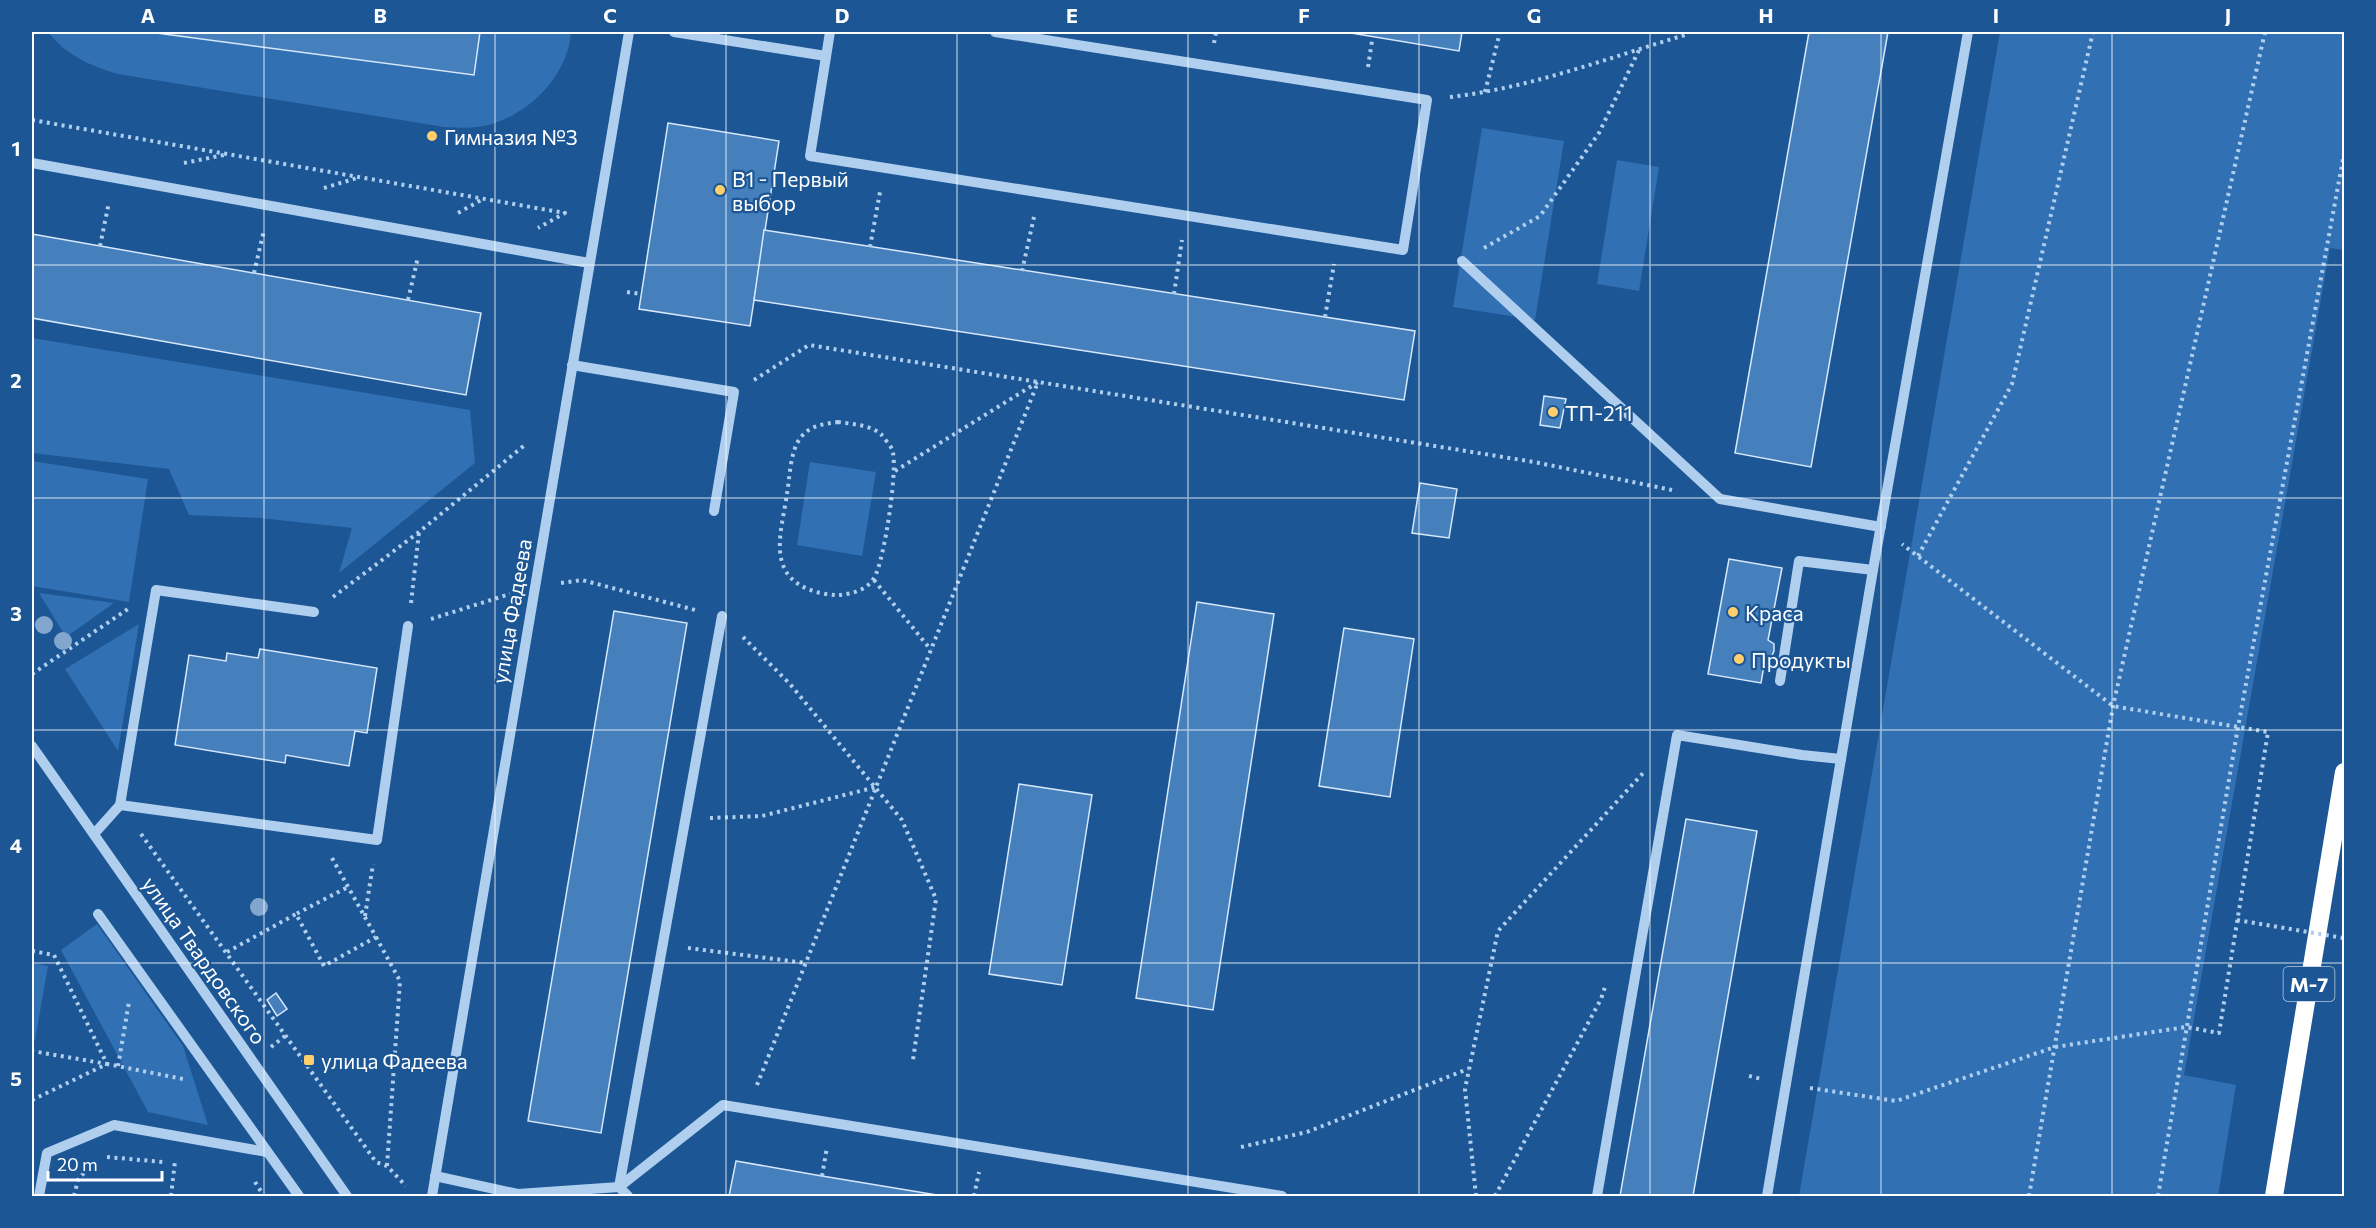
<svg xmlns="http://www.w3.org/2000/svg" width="2376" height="1228" font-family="Commissioner,sans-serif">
	<rect width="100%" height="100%" fill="#1c5695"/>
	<g fill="#3170b3">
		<path d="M48,32H571C568,74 533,110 495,123C478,129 461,128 444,127L118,74C90,66 66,55 48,32Z"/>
		<polygon points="2000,32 2344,32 2344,250 2330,248 2184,1075 2236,1085 2218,1196 1799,1196"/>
		<polygon points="1482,128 1564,141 1535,320 1453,307"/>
		<polygon points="1617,160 1659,167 1639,291 1597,284"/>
		<polygon points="32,338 470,410 475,463 339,573 352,528 260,518 189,515 169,469 32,453"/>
		<polygon points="32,461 148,479 129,602 32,586"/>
		<polygon points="810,462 876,472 862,556 797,545"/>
		<polygon points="39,593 114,603 66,637"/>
		<polygon points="139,624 118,751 65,669"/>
		<polygon points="97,924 183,1046 208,1125 148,1112 61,950"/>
		<polygon points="32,963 48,966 35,1040 32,1039"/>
	</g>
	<g fill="#457fbc" stroke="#d6e8fb" stroke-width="1.5">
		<polygon points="149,32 480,32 474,75"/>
		<polygon points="1345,32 1462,32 1459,51"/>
		<polygon points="1809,32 1888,32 1811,467 1735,453"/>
		<polygon points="668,123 779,141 750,326 639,309"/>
		<polygon points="764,230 1415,331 1404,400 754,300"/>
		<polygon points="32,234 481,313 466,395 32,318"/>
		<polygon points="1544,396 1566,399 1560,428 1540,425"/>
		<polygon points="1420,483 1457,489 1449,538 1412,533"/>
		<polygon points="1729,559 1782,568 1768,640 1774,644 1774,651 1771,658 1765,660 1761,683 1708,674"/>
		<polygon points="1197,602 1274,614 1213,1010 1136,998"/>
		<polygon points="614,611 687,623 601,1133 528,1121"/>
		<polygon points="1344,628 1414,639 1390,797 1319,786"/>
		<polygon points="260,649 377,668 367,733 355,731 349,766 286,755 285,763 175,745 189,655 226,661 227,653 258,658"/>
		<polygon points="1019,784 1092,795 1062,985 989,974"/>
		<polygon points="1686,819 1757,831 1693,1196 1620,1196"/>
		<polygon points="276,993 287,1009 277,1016 267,1000"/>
		<polygon points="736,1161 822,1176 943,1196 729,1196"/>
	</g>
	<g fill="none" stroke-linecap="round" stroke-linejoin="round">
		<g stroke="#b0cfef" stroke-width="4" stroke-dasharray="3 4.5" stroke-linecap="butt">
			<polyline points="1214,43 1216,32"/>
			<polyline points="1368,67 1372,41"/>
			<polyline points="1485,92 1500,32"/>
			<path d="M1450,97C1530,88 1608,58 1685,35L1689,32"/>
			<polyline points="32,120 565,213 538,228"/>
			<polyline points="184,163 224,155"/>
			<polyline points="324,188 357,178"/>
			<polyline points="458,213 483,199"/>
			<polyline points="100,246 109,202"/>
			<polyline points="870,247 880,192"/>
			<polyline points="1484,248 1540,216 1599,133 1640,48"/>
			<polyline points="1022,271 1034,217"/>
			<polyline points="254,273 264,230"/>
			<polyline points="627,292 641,294"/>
			<polyline points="1174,294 1182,240"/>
			<polyline points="408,300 418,257"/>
			<polyline points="1325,317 1334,264"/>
			<polyline points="754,380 809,345 1534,462 1672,490"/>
			<path d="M838,422C852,424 870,425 881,434C884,438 890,445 892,449C899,465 884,563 874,578C867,590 852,594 839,595C829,595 817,593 808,589C766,572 782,529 787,494C790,476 790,451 801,437C811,425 824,424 838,422Z"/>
			<polyline points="1918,556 2012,384 2093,32"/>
			<polyline points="874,580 931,650"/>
			<polyline points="561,583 582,580 699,611"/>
			<polyline points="333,597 419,532 526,444"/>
			<polyline points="411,603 419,532"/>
			<polyline points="431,619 510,594"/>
			<polyline points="743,637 790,684 902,820 936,899 913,1060"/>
			<polyline points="32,674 128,609"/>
			<polyline points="710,818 762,816 876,787"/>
			<polyline points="141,834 376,1162 387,1166 406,1186"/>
			<polyline points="332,858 376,937 324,966 296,914 348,887"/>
			<polyline points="365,916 373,864"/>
			<polyline points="376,937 400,981 387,1166"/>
			<polyline points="688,948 806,963"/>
			<polyline points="32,951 54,955 107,1064 32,1051"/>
			<polyline points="227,952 296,914"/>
			<polyline points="271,1047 285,1036"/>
			<polyline points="118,1066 129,1002"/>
			<polyline points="1749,1076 1762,1079"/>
			<polyline points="757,1085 1038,382 895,471"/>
			<polyline points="1810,1088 1896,1101 2055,1047 2186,1027 2219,1033 2268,732 2113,706 1902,544"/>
			<polyline points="32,1100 107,1064 183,1079"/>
			<polyline points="1241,1147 1307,1132 1468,1069"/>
			<polyline points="107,1157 163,1162"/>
			<polyline points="822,1176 827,1147"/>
			<polyline points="255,1182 264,1196"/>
			<polyline points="74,1196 78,1180 92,1163"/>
			<polyline points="171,1196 175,1161"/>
			<polyline points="974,1196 979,1172"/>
			<polyline points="1476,1196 1465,1089 1498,931 1645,771"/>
			<polyline points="1495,1196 1601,999 1606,984"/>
			<polyline points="2029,1196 2113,706 2265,32"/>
			<polyline points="2158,1196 2238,727 2344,154"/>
		</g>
		<g stroke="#b0cfef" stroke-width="10">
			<polyline points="674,32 826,56"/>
			<polyline points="830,32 810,156 1403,250 1427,100 995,32"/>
			<polyline points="32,163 589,263"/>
			<polyline points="1462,261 1720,499 1881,527"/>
			<polyline points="572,365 734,392 714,511"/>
			<polyline points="1780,681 1799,561 1873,570"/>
			<polyline points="32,746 347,1196"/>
			<polyline points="120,805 377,840 408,626"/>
			<polyline points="94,834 120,805 156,590 314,612"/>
			<polyline points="98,914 299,1196"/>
			<polyline points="435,1176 518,1194 619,1187 723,1105 1282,1196"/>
			<polyline points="39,1196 47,1153 114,1125 267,1152"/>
			<polyline points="432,1196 629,32"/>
			<polyline points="628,1196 619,1187 722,616"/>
			<polyline points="1597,1196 1677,735 1802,755 1841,759"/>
			<polyline points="1767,1196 1873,570 1968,32"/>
		</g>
		<polyline stroke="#fff" stroke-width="18" points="2274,1196 2344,772"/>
		<polyline stroke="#b0cfef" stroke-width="4" stroke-dasharray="3 4.5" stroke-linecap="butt" points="2237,920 2344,938"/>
	</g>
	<g fill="#82a6cd">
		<circle cx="44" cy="625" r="9"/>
		<circle cx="63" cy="641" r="9"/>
		<circle cx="259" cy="907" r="9"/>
	</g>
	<path fill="none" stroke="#fff" stroke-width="1.5" stroke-opacity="0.55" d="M264,32V1196M495,32V1196M726,32V1196M957,32V1196M1188,32V1196M1419,32V1196M1650,32V1196M1881,32V1196M2112,32V1196M32,265H2344M32,498H2344M32,730H2344M32,963H2344"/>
	<g fill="#ffcf6e" stroke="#1c5695" stroke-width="2">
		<circle cx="432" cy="136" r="6"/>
		<circle cx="720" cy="190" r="6"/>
		<circle cx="1553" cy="412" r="6"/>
		<circle cx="1733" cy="612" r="6"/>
		<circle cx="1739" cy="659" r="6"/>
		<rect x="303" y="1054" width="12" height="12" rx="3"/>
	</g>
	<g text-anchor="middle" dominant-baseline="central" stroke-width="4.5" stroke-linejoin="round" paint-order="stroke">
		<rect fill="#1c5695" stroke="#bbccdf" stroke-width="1.5" x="2283.5" y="967" width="51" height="34" rx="4.5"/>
		<g font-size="20" font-weight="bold" fill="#fff">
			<text x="2309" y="984">М-7</text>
		</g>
		<g font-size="21" fill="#fff" stroke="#1c5695" text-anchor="start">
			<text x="444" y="136">Гимназия №3</text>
			<text x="732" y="178">В1 - Первый<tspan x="732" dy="24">выбор</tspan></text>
			<text x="1565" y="412">ТП-211</text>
			<text x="1745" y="612">Краса</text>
			<text x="1751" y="659">Продукты</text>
			<text x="321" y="1060">улица Фадеева</text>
		</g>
		<g font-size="21" fill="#fff" stroke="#1c5695">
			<text transform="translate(511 611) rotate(-80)">улица Фадеева</text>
			<text transform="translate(205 960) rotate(55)">улица Твардовского</text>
		</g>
	</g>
	<rect width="2376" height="1228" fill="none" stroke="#1c5695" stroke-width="66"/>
	<path d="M48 1171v9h114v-9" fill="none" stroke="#ffffff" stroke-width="3"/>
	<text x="57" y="1171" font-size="18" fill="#ffffff" stroke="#1c5695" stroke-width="4.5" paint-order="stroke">20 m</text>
	<rect x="33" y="33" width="2310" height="1162" fill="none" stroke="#fff" stroke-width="2"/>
	<g font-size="20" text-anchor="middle" font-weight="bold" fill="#fff">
		<text x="148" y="23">A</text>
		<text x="380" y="23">B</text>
		<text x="610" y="23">C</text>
		<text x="842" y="23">D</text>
		<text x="1072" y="23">E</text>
		<text x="1304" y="23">F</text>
		<text x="1534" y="23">G</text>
		<text x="1766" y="23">H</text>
		<text x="1996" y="23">I</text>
		<text x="2228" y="23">J</text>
		<text x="16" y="156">1</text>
		<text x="16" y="388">2</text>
		<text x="16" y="621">3</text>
		<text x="16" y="853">4</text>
		<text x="16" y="1086">5</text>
	</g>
</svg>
